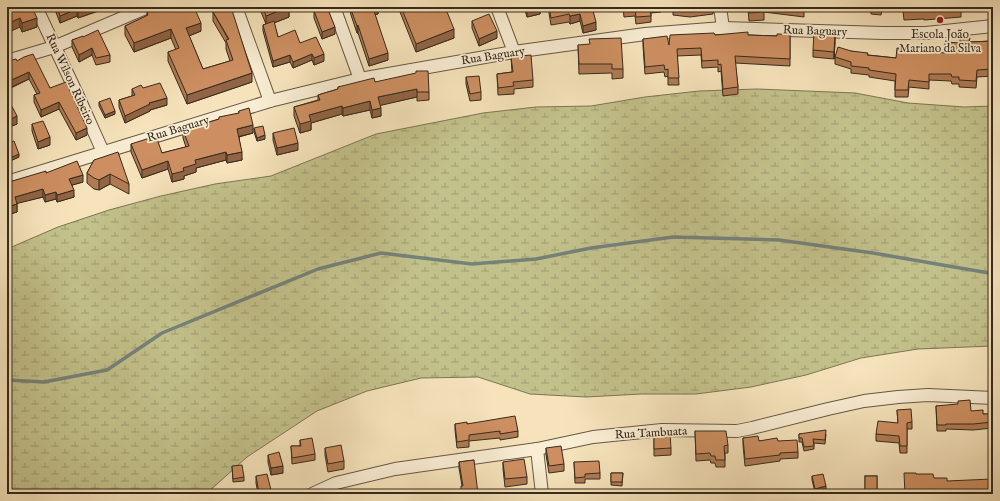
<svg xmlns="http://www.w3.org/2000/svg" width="1000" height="501" font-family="'IM FELL English',serif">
	<defs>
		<pattern id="wetland-marsh" width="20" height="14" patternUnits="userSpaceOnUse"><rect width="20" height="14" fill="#c3c18b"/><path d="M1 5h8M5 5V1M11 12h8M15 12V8" fill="none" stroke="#9f9d71"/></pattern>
	</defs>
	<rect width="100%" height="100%" fill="#f6e3bb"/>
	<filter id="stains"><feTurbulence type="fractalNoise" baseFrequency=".005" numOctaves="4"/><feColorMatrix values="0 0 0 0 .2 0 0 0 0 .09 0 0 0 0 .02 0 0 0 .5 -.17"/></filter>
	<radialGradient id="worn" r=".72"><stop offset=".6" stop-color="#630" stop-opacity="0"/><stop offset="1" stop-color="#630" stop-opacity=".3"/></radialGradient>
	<polygon fill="url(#wetland-marsh)" stroke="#7c7654" points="757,89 855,93 908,103 964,107 993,106 993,346 918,349 861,358 806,375 751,387 696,394 641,394 586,397 530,394 478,377 421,378 367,391 317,411 247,457 206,494 7,494 7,249 58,227 109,210 161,196 215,184 271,176 376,134 483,113 536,107 591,106 645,97 699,91"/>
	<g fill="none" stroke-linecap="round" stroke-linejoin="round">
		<polyline stroke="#75827a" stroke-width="3.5" points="7,380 44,382 107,370 162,333 318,269 381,253 472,264 536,259 591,248 673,237 779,240 873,253 989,273 993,272"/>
		<defs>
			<g id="minor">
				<polyline points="36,7 78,96 103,152"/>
				<polyline points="236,7 270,101"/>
				<polyline points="334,7 360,79"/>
				<polyline points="497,7 514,52"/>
				<polyline points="720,7 723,28"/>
				<polyline points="7,61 54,47 148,7"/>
				<polyline points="7,182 270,101 360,79 514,52 645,34 723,28 883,33 926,33 993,26"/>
				<polyline points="537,449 542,494"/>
				<polyline points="312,494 336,483 395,469 537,449 593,437 662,430 737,431 752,428 828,409 864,401 898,397 928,395 993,398"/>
			</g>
		</defs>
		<use href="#minor" stroke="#665845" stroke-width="14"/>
		<use href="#minor" stroke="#f9edd3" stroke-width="12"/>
	</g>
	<g fill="#b07b53" stroke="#362a1e">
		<polygon points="7,7 37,27 22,32 20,27"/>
		<polygon points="54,7 107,7 107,8 78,18 77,16 60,23"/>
		<polygon points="259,7 289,7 289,17 274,23 278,37 300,43 324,61 314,65 312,60 293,68 290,62 273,67 263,31 263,25 266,24"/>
		<polygon points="349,7 378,7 378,14 375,15 388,60 369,66 358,33 357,33 351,15"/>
		<polygon points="398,7 445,7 454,38 416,52"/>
		<polygon points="524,7 540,7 540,14 527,17"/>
		<polygon points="548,7 592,7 596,30 583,33 580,21 570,24 569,22 551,25"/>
		<polygon points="623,7 661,7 661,12 651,13 651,22 636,24 635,16 624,17"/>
		<polygon points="673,7 713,7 713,14 690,17 673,15"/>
		<polygon points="733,7 804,7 804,17 764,12 764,20 749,21 748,9 733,10"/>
		<polygon points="849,7 983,7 961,11 961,17 924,20 924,19 904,20 903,11 882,10 881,15 871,14 871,8 849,8"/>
		<polygon points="314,11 335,34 322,39 314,18"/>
		<polygon points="147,12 201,31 189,36 203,69 230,61 226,49 226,43 213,21 213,12 252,82 187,104 168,61 168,52 176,50 171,38 134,52 125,35 125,26 147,16"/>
		<polygon points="472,21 497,38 479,46 472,28"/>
		<polygon points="790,34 790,66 735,63 738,87 738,94 723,96 721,71 718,72 718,67 702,68 701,55 677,56 679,85 668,85 668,76 665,77 664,72 645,74 643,46 643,39 669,45 715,35 748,35 777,36"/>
		<polygon points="83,37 110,55 110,62 96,65 92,55 79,62 72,47 72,40"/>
		<polygon points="993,41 993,76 977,77 976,88 959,87 959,84 952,84 951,81 929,80 929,89 909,87 908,97 895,97 895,81 869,77 869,75 851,73 851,69 835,64 835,57 851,51 868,55 896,58 945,53 960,43 970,42"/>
		<polygon points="835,42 834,59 813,57 813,50"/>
		<polygon points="578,45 623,69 623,78 612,79 612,73 579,74"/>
		<polygon points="511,57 533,80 533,87 514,89 514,94 498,95 497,74 512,72"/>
		<polygon points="7,61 17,61 50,88 87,135 76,140 59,109 41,117 34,102 34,95 37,94 29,79 9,89 11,100 9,101 17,124 7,128"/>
		<polygon points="466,77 481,92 481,100 470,101 466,84"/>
		<polygon points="375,82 429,92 429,100 417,101 417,97 380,105 381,116 372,118 370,110 343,116 342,114 311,123 311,130 300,133 294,116 294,107 318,100 318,95 338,89 338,87"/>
		<polygon points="132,89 167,105 150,110 150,111 125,123 119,107 119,100 132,96"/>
		<polygon points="99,102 115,114 105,118 99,106"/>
		<polygon points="239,111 253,133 239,137 242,160 227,163 226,160 196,168 196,172 184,176 184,179 172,182 168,169 142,178 131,152 131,144 162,153 186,147 183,138 183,130 239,113"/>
		<polygon points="32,124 50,145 38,149 32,131"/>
		<polygon points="254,128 265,139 257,141 254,132"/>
		<polygon points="273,133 298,150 277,155 273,140"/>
		<polygon points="7,144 19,157 10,161 7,155"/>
		<polygon points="94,160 129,184 129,194 110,184 99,190 94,189 87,183 87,173"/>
		<polygon points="46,173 83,182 72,185 74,197 57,202 56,199 45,202 43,197 17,203 17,212 7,215 7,182 9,182"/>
		<polygon points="936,406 983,414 993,414 993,433 993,428 973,430 946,429 946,431 937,431"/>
		<polygon points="897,410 912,422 912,429 907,429 907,453 900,453 899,443 876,441 876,434 898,423"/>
		<polygon points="455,424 467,424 518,431 518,437 500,440 500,438 469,441 469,447 457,448 455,430"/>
		<polygon points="695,431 728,445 728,453 725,453 725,467 716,467 715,463 711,463 710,460 696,461"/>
		<polygon points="799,434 826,434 825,444 814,443 814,449 804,451 802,442 799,442"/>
		<polygon points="654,435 671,448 671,455 654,456"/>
		<polygon points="743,438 759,441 778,441 798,452 798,458 780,459 780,461 745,466 743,445"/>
		<polygon points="300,440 315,454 315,460 292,464 291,446 300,446"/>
		<polygon points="325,448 344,461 344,469 328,472 325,455"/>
		<polygon points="546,448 564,464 564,471 549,473 546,455"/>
		<polygon points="268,455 283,473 271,475 268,462"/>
		<polygon points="474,460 461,494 462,486 459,468 459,462"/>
		<polygon points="503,462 527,477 527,484 505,487 503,469"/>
		<polygon points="574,462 600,473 600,479 585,479 585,483 575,483"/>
		<polygon points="232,466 244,477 244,481 233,482"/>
		<polygon points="611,473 623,473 622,486 611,485"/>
		<polygon points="256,476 271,490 271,494 258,494 256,483"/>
		<polygon points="812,476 826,490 815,492 812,480"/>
		<rect x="865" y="476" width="12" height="18"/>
	</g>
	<g fill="#906444" stroke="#362a1e">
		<polygon points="90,7 107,7 107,8 78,18 78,11"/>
		<polygon points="288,7 289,7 289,17 266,26 266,16"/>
		<polygon points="376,7 378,7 378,14 373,15 373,8"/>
		<polygon points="540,7 540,14 527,17 527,10"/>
		<polygon points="77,9 77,16 60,23 60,16"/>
		<polygon points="580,14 580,21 570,24 570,16"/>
		<polygon points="20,18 20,27 7,33 7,24"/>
		<polygon points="37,18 37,27 22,32 22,23"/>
		<polygon points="596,22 596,30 583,33 583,26"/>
		<polygon points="201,23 201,31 186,37 186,28"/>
		<polygon points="358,25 358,33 357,33 357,26"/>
		<polygon points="335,27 335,34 322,39 322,32"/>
		<polygon points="171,29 171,38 134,52 134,43"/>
		<polygon points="454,29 454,38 416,52 416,44"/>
		<polygon points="497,31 497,38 479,46 479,39"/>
		<polygon points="835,35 835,42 834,59 834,52"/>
		<polygon points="92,48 92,55 79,62 79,55"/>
		<polygon points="388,53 388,60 369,66 369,59"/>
		<polygon points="312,54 312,60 293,68 293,62"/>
		<polygon points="324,54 324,61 314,65 314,58"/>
		<polygon points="290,55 290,62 273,67 273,61"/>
		<polygon points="29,72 29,79 7,89 7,82"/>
		<polygon points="252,73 252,82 187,104 187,95"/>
		<polygon points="417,89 417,97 378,106 378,97"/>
		<polygon points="11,93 11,100 7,102 7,94"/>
		<polygon points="167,98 167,105 150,110 150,111 125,123 125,116 149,103"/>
		<polygon points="370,101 370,110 343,116 343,108"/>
		<polygon points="59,102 59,109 41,117 41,110"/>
		<polygon points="342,106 342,114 311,123 311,130 300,133 300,124 309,115"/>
		<polygon points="381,108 381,116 372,118 372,110"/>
		<polygon points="115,111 115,114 105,118 105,115"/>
		<polygon points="17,116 17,124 7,128 7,121"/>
		<polygon points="253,125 253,133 237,137 237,129"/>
		<polygon points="87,128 87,135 76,140 76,133"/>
		<polygon points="265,135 265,139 257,141 257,138"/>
		<polygon points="50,137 50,145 38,149 38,142"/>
		<polygon points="298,143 298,150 277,155 277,148"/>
		<polygon points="226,152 226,160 196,168 196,172 184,176 184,179 172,182 172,174 195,160"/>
		<polygon points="242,152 242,160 227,163 227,155"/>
		<polygon points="19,154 19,157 10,161 10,158"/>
		<polygon points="168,161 168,169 142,178 142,170"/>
		<polygon points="110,174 110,184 99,190 99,180"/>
		<polygon points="83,175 83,182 69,186 69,179"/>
		<polygon points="43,189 43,197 15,204 15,197"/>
		<polygon points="74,190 74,197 57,202 57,195"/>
		<polygon points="56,192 56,199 45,202 45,195"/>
		<polygon points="17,204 17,212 7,215 7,207"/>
		<polygon points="283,466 283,473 271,475 271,468"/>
		<polygon points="826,486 826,490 815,492 815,489"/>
	</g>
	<g fill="#cd8f61" stroke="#362a1e">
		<polygon points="7,7 32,7 37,18 22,23 20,18 7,24"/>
		<polygon points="57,7 90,7 78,11 77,9 60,16"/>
		<polygon points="160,7 194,7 201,23 186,28 203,69 233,60 226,40 229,39 213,12 223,7 231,7 252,73 187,95 168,52 179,48 171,29 134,43 125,26 148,15 147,12"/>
		<polygon points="263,7 288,7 266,16"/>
		<polygon points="324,7 327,7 335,27 322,32 314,11"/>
		<polygon points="350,7 376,7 373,8 388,53 369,59 358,25 357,26"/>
		<polygon points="401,7 445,7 454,29 416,44"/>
		<polygon points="526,7 539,7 527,10"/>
		<polygon points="549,7 592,7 596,22 583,26 580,14 570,16 569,14 551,18"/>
		<polygon points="624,7 650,7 651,16 636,17 635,9 624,11"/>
		<polygon points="748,7 763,7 764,12 749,13"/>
		<polygon points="790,7 804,7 804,9"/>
		<polygon points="904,7 954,7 924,10 924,9 904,9"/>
		<polygon points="489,14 497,31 479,39 472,21"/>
		<polygon points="274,21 278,37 295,30 300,43 316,37 324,54 314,58 312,54 293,62 290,55 273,61 263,25"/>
		<polygon points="98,30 110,55 96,58 92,48 79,55 72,40 83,36 83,37"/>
		<polygon points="748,32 748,35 777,36 777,34 790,34 790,59 735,56 738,87 723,89 721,64 718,65 718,60 702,61 701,48 677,49 679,78 668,78 668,69 665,70 664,65 645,67 643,39 667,36 669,45 670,35 714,33 715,35"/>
		<polygon points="814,33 835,35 834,52 813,50"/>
		<polygon points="960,37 970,38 969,42 993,41 993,69 977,70 976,81 959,80 959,77 952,77 951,74 929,74 929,82 909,80 908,90 895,90 896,74 869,70 869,68 851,66 851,62 835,57 838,47 851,51 868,53 867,55 896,58 897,48 945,53 945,42 960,43"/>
		<polygon points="621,38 623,69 612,69 612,64 579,64 578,45 590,44 589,39"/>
		<polygon points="33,54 50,88 66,82 87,128 76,133 59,102 41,110 34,95 40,93 29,72 7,82 7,61 16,59 17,61 24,57"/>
		<polygon points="531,55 533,80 513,82 514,86 498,88 497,74 513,72 511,57"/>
		<polygon points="416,71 428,71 429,92 417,92 417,89 378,97 381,108 372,110 370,101 343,108 342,106 309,115 311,121 300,124 294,107 320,100 318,95 338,89 338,87 374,78 375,82 416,73"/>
		<polygon points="479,76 481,92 470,94 466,77"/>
		<polygon points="160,83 167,98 149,103 150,104 125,116 119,100 135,95 132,89 141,85 143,88"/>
		<polygon points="7,86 11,93 7,94"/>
		<polygon points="7,97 17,116 7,121"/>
		<polygon points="110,98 115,111 105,115 99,102"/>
		<polygon points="249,108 253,125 237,129 242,152 227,155 226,152 195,160 196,164 183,168 184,171 172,174 168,161 142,170 131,144 156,136 162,153 189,146 183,130 219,119 219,117 239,113 239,111"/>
		<polygon points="43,121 50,137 38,142 32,124"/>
		<polygon points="263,126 265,135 257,138 254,128"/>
		<polygon points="294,128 298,143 277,148 273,133"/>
		<polygon points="14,141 19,154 10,158 7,152 7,144"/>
		<polygon points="118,152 129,184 110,174 99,180 94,178 87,173 94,160"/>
		<polygon points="77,161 83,175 69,179 74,190 57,195 56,192 45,195 43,189 15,197 17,204 7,207 7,182 9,182 46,171 46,173"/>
		<polygon points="970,400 971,411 983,410 983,414 993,414 993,427 993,422 973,424 946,424 946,425 937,425 936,406 958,404 958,401"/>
		<polygon points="911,409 912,422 907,423 907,446 900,446 899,436 876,434 878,421 898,423 897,410"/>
		<polygon points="515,416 518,431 500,434 500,431 469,435 469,440 457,442 455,424 467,422 467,424"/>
		<polygon points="826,430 825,440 813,439 814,446 804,447 802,438 799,438 799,434"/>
		<polygon points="695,431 726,431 728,445 724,446 725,460 716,460 715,456 711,456 710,453 696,454"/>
		<polygon points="670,434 671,448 654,449 654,435"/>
		<polygon points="758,436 759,441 777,438 778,441 797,440 798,452 780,453 780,455 745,459 743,438"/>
		<polygon points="312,438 315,454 292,458 291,446 301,446 300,440"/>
		<polygon points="341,445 344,461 328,464 325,448"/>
		<polygon points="561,446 564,464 549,466 546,448"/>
		<polygon points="279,452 283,466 271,468 268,455"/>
		<polygon points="524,459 527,477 505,479 503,462"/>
		<polygon points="474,460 478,494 461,494 461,486 463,486 459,462"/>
		<polygon points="599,461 600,473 585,474 585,477 575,478 574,462"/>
		<polygon points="242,465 244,477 233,479 232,466"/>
		<polygon points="611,473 623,473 622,482 611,482"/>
		<polygon points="904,473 916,473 916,474 933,474 934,478 947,478 947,481 992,479 993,475 993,494 905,494"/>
		<polygon points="267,474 271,490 259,493 256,476"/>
		<polygon points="823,474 826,486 815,489 812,476"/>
		<rect x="865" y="476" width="12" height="16"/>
		<polygon points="774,491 784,491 784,493 805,491 806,494 774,494"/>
		<polygon points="843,491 844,494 832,494 832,492"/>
	</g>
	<circle fill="#8f2418" stroke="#f9edd3" stroke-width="1.5" cx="940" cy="20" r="4"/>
	<g text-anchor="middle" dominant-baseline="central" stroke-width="3.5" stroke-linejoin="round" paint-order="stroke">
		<g font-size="12" fill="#362a1e" stroke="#f9edd3">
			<text transform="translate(815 31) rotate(2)">Rua Baguary</text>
			<text transform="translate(493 56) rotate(-9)">Rua Baguary</text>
			<text transform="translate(70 79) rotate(65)">Rua Wilson Ribeiro</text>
			<text transform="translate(178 129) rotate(-17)">Rua Baguary</text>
			<text transform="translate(651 433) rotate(-3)">Rua Tambuata</text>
		</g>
		<g font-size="12" fill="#362a1e" stroke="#f9edd3">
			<text x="940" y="34">Escola João<tspan x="940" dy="14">Mariano da Silva</tspan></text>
		</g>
	</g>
	<rect width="1000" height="501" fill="none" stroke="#f6e3bb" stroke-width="24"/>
	<rect x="8" y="8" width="984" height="485" fill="none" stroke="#362a1e" stroke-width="2"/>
	<rect x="12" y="12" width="976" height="477" fill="none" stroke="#362a1e"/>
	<rect width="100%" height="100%" filter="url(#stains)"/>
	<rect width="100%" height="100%" fill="url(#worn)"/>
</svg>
